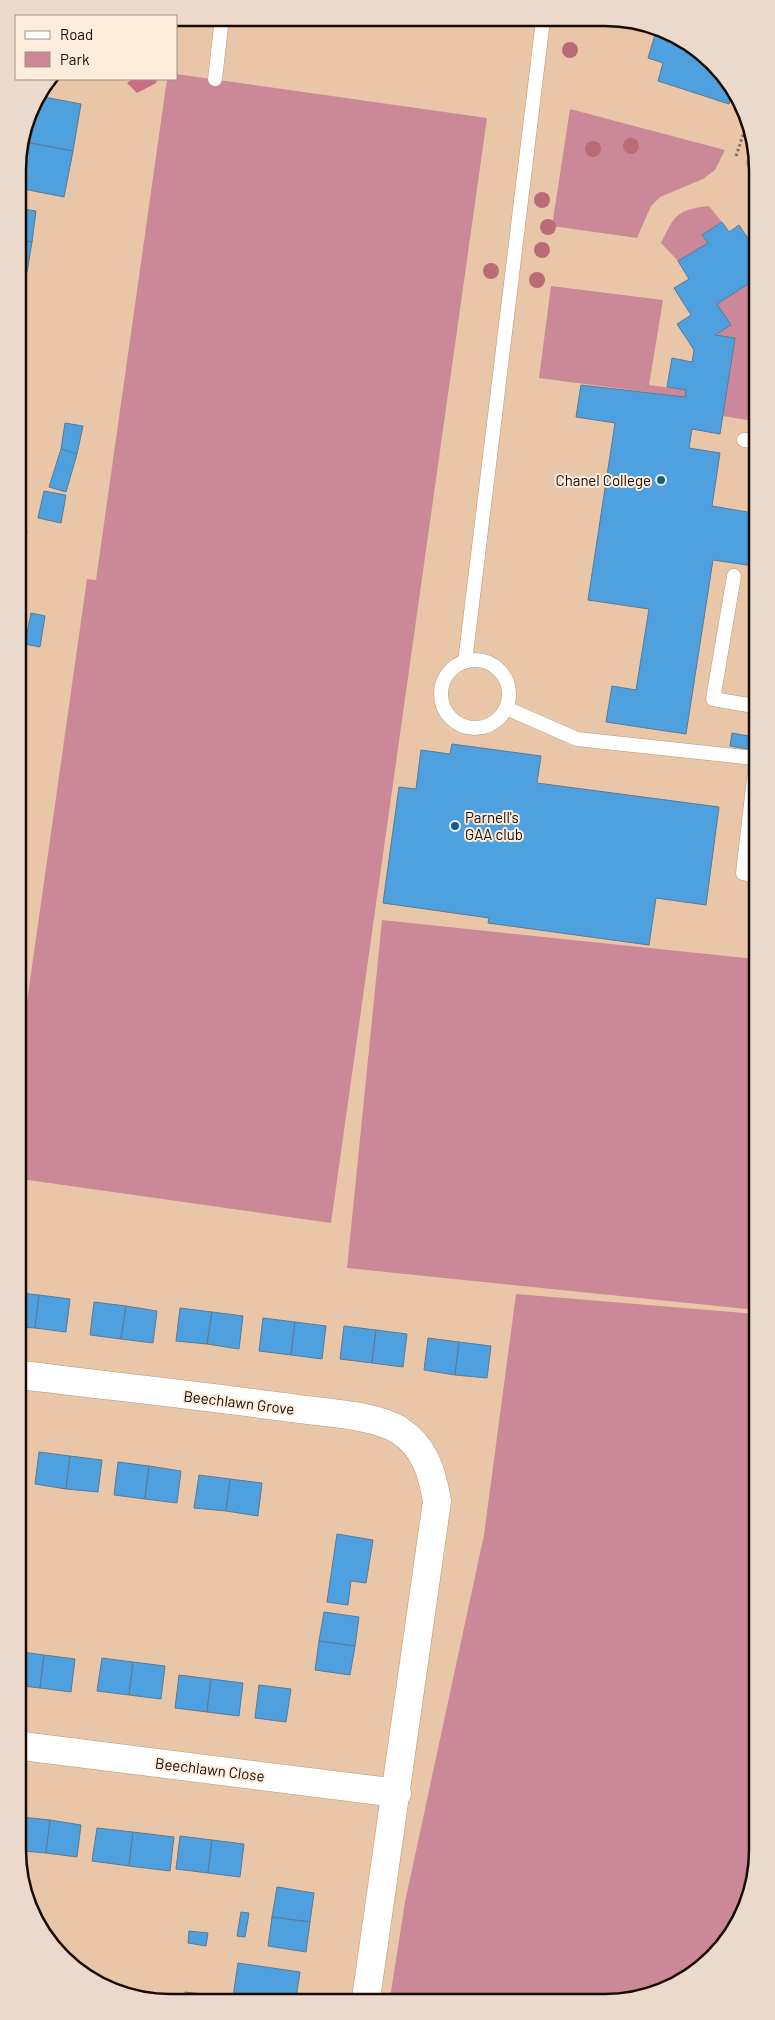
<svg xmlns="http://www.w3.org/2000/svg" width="775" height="2020" font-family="Barlow,sans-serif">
	<rect width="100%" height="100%" fill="#e9c6a8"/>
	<g fill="#cb8899">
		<polygon points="176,74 487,118 331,1223 21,1179 20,1051 87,579 96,580 167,79 176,79"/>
		<polygon points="570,109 725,150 715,170 703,179 660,197 651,206 637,238 552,226"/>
		<polygon points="752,142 752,177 746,163"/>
		<path d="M709,206L722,222L702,235L708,243L678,261L661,243C675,215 676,210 709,206Z"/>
		<polygon points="753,281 753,421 723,416 735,338 715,335 731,325 717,304"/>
		<polygon points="551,286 663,300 649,385 686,390 685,397 539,378"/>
		<polygon points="382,920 755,959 756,1310 347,1268"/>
		<polygon points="516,1294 756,1314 757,1859 746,1908 720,1950 681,1982 644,1997 390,1998 405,1902 484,1535"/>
	</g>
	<polygon fill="#c96c86" points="133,79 157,79 156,83 137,93 127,83"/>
	<g fill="#4ea0de" stroke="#5a7b96">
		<polygon points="657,28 672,33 712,62 732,96 729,104 658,81 663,63 648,58"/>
		<polygon points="39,96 81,104 73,151 25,142 33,103"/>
		<polygon points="25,142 73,151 64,197 18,188"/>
		<polygon points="18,208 36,211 32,242 18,239"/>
		<polygon points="722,222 729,232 739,225 753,246 753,281 717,304 731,325 715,335 735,338 720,434 692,429 689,448 720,453 712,506 753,513 754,566 713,560 686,734 606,722 612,686 636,690 649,609 588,600 615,423 576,417 581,385 685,397 686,390 667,387 672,358 692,362 694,350 677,324 691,315 674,288 689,279 678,261 708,243 702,235"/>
		<polygon points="18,239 32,242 27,272 18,271"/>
		<polygon points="18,281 23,282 18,306"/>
		<polygon points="65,423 83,426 77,454 61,449"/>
		<polygon points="61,449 77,454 66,492 49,487"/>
		<polygon points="44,491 66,495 61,523 38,518"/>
		<polygon points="19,530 27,531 23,556 19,555"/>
		<polygon points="31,613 45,616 40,647 25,644"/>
		<polygon points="732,733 754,737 754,750 730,746"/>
		<polygon points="452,744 541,756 537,783 719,807 706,905 656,898 649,945 488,923 489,918 383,903 399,787 416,789 421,750 450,754"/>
		<polygon points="21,1293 39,1295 35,1328 21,1327"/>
		<polygon points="39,1295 70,1299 66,1332 35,1328"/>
		<polygon points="94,1302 126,1306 121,1339 90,1335"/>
		<polygon points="126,1306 157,1311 153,1343 121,1339"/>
		<polygon points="180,1308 212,1312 207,1344 176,1341"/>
		<polygon points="212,1312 243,1316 239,1349 207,1344"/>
		<polygon points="263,1318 295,1322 291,1355 259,1351"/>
		<polygon points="295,1322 326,1326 322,1359 291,1355"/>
		<polygon points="344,1326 376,1330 372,1363 340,1359"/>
		<polygon points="376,1330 407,1334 403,1367 372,1363"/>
		<polygon points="428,1338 459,1342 455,1375 424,1370"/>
		<polygon points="459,1342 491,1346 487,1378 455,1375"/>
		<polygon points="39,1452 70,1456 66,1489 35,1484"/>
		<polygon points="70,1456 102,1460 98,1492 66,1489"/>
		<polygon points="118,1462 149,1466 145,1499 114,1495"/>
		<polygon points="149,1466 181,1471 177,1503 145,1499"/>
		<polygon points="199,1475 230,1479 226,1511 194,1508"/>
		<polygon points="230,1479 262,1483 258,1516 226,1511"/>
		<polygon points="337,1534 373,1540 366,1583 351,1581 348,1605 327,1602"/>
		<polygon points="324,1612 359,1617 355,1646 319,1641"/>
		<polygon points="319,1641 355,1646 350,1675 315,1670"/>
		<polygon points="22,1652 44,1655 40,1688 22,1686"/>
		<polygon points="44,1655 75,1659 71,1692 40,1688"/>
		<polygon points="102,1658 133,1662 129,1695 97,1691"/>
		<polygon points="133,1662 165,1666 161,1699 129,1695"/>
		<polygon points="179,1675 211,1679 207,1712 175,1708"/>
		<polygon points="211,1679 243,1683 239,1716 207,1712"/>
		<polygon points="259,1685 291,1689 286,1722 255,1718"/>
		<polygon points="22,1817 50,1820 46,1853 23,1851"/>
		<polygon points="50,1820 81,1825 77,1857 46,1853"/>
		<polygon points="97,1828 133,1832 129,1866 92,1861"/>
		<polygon points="133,1832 174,1837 170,1871 129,1866"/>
		<polygon points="180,1836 212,1840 208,1873 176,1869"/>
		<polygon points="212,1840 244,1844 240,1877 208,1873"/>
		<polygon points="277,1887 314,1893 310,1922 272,1917"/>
		<polygon points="241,1912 249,1913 245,1937 237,1936"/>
		<polygon points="272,1917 310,1922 306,1952 268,1946"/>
		<polygon points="189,1931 208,1933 206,1946 188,1943"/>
		<polygon points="238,1963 300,1972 296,1999 250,1999 233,1997"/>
		<polygon points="185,1992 203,1994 202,1999 185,1999"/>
	</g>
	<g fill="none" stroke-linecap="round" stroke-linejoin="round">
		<defs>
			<g id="lane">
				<polyline points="215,79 222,18"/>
				<polyline points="744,440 753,441"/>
				<polyline points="734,576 713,699 754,706"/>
				<circle cx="475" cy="694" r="34"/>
				<polyline points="465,662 543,20"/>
				<polyline points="506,708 577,739 754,758"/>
				<polyline points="754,778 743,873 754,875"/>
			</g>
			<g id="street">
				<path d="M21,1375C111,1386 202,1396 292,1408C323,1413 373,1414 399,1430C425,1447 432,1472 437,1501L366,1999"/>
				<polyline points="22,1746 397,1793"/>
			</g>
		</defs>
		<use href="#lane" stroke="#b9987b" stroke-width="15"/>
		<use href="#street" stroke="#b9987b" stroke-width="29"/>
		<polyline stroke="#89705c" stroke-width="3" stroke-dasharray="2.5 2.5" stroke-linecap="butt" points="736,156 747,123"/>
		<use href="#lane" stroke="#fff" stroke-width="14"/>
		<use href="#street" stroke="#fff" stroke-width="28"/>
	</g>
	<g fill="#ba6c76">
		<circle cx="570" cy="50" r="8"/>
		<circle cx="631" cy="146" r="8"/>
		<circle cx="593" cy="149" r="8"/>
		<circle cx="542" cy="200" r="8"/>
		<circle cx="548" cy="227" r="8"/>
		<circle cx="542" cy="250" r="8"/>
		<circle cx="491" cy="271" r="8"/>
		<circle cx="537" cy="280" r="8"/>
	</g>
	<g fill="#0f6092" stroke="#fdebdc" stroke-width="2">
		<circle cx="661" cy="480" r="5"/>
		<circle cx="455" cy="826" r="5"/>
	</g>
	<g text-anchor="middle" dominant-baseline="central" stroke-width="4" stroke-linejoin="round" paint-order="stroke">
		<g font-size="15" fill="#170b03" stroke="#fdebdc" text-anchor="end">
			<text x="651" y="480">Chanel College</text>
			<text x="465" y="817" text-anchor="start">Parnell's<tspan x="465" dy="17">GAA club</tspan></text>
		</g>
		<g font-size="15" fill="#170b03" stroke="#fdebdc">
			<text transform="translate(239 1402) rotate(7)">Beechlawn Grove</text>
			<text transform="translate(210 1769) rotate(7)">Beechlawn Close</text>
		</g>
	</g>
	<path d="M0 0H775V2020H0ZM170 26H605A144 144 0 0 1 749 170V1850A144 144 0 0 1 605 1994H170A144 144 0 0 1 26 1850V170A144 144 0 0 1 170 26Z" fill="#ebd9cb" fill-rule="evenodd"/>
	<path fill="none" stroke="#170b03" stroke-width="2.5" d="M170 26H605A144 144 0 0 1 749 170V1850A144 144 0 0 1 605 1994H170A144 144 0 0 1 26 1850V170A144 144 0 0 1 170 26Z"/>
	<rect x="15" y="15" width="162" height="65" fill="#fdebdc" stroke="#a19185"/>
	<rect x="25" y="31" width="25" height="8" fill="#ffffff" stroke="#a19185"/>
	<text x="60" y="40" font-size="15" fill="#170b03">Road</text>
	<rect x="25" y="52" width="25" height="15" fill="#cb8899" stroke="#a19185"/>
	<text x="60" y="65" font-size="15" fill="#170b03">Park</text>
</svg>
